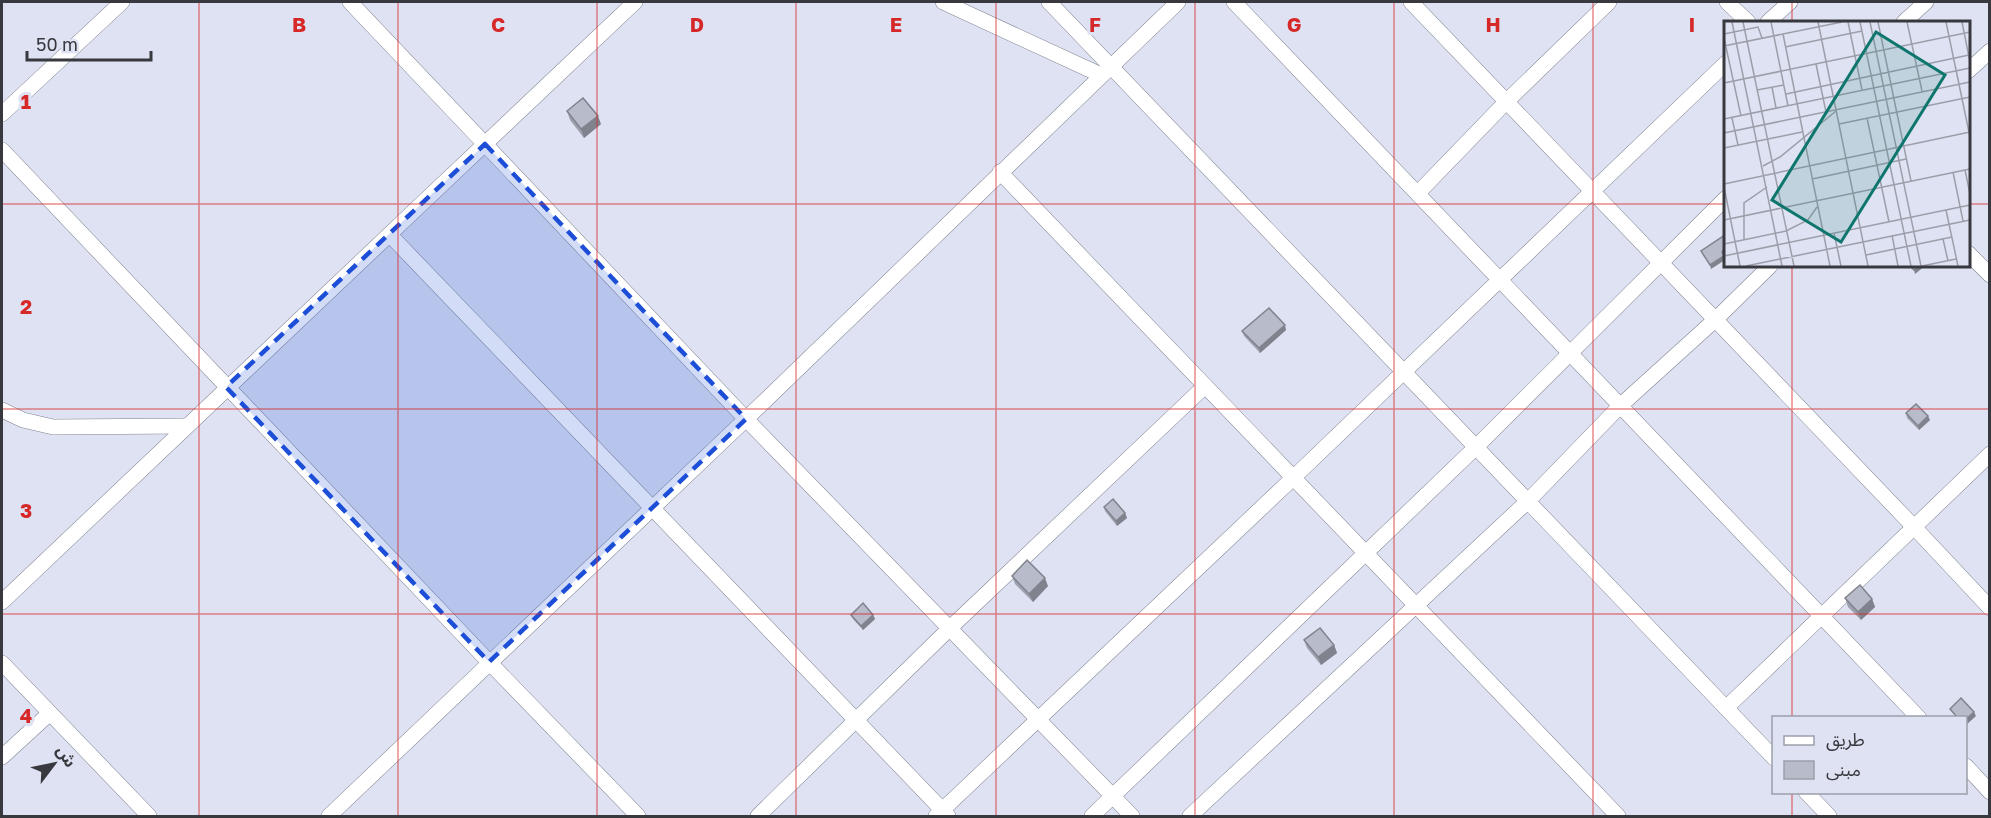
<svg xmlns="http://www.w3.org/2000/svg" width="1991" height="818" font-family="'Golos Text','Noto Sans Arabic',sans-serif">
	<rect width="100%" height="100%" fill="#dee2f2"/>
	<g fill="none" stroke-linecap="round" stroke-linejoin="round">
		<defs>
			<g id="street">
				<polyline points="350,2 746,419 1132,816"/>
				<polyline points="943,2 1101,75"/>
				<polyline points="1049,2 1774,758"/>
				<polyline points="1234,2 1919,718"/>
				<polyline points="1411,2 1914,527 1990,608"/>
				<polyline points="1727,2 1748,22"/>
				<polyline points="1768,22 1790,2"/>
				<polyline points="1904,22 1926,2"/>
				<polyline points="1968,71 1990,51"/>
				<polyline points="2,114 122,2"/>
				<polyline points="2,150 489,662 638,816"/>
				<polyline points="1000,172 1618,816"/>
				<polyline points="1418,193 1507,101 1609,2"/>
				<polyline points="390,235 948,816"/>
				<polyline points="1968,253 1990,275"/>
				<polyline points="2,410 23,420 53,427 186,426"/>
				<path d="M2,602C212,401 424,202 635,2"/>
				<polyline points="2,663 149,816"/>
				<polyline points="1726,708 1990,454"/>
				<polyline points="2,757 50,713"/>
				<polyline points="1966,766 1990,792"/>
				<polyline points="1806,792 1829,816"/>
				<polyline points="329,816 746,419 1178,2"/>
				<polyline points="758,816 950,628 1205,386"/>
				<polyline points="936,816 1293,478 1726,63"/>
				<polyline points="1092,816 1476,447 1726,198"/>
				<polyline points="1190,816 1528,501 1621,405 1716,319 1770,266"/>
			</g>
		</defs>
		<use href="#street" stroke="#818492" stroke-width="16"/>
		<use href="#street" stroke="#fff" stroke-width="15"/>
	</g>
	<g fill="#9da1ae">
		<polygon points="567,111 601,124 584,138 570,120"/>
		<polygon points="1286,330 1260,353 1244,336 1242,331"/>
		<polygon points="1906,413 1930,420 1919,430 1907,418"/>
		<polygon points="1104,507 1125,513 1127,518 1117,526 1105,511"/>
		<polygon points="1012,576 1048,586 1033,602 1015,584"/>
		<polygon points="1845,598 1872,599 1875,607 1861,620 1848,607"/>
		<polygon points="851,615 873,615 875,619 863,630 853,619"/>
		<polygon points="1304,640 1334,645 1337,653 1321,665 1307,648"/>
	</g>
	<g fill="#80838d">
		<polygon points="598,116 601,124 584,138 581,129"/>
		<polygon points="1725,249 1725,254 1724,256 1725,260 1711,269 1710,265"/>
		<polygon points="1919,266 1925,266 1915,274 1914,270"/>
		<polygon points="1285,325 1286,330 1260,353 1259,348"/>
		<polygon points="1928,416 1930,420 1919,430 1918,426"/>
		<polygon points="1125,513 1127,518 1117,526 1116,521"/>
		<polygon points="1045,578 1048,586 1033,602 1029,594"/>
		<polygon points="1872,599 1875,607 1861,620 1858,612"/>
		<polygon points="873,615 875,619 863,630 861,626"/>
		<polygon points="1334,645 1337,653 1321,665 1318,657"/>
		<polygon points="1974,712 1976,716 1965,726 1965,720"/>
	</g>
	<g fill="#b7bbca" stroke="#80838d" stroke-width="1.5">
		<polygon points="583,98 598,116 581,129 567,111"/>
		<polygon points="1725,235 1725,249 1722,252 1724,256 1710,265 1701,251"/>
		<polygon points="1910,266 1919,266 1914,270"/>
		<polygon points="1269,308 1285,325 1259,348 1242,331"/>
		<polygon points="1916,404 1928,416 1918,426 1906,413"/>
		<polygon points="1113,499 1125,513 1116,521 1104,507"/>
		<polygon points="1027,560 1045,578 1029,594 1012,576"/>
		<polygon points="1860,585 1872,599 1858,612 1845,598"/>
		<polygon points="863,603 873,615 861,626 851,615"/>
		<polygon points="1320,628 1334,645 1318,657 1304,640"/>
		<polygon points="1961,698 1974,712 1965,720 1965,717 1957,717 1950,709"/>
	</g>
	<path fill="#1d4ed8" fill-opacity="0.2" stroke="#1d4ed8" stroke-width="4.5" stroke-dasharray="12 8" stroke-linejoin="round" d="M485,144L746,419L489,662L226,387Z"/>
	<path fill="none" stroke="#d62828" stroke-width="1.5" stroke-opacity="0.55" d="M199,2V816M398,2V816M597,2V816M796,2V816M996,2V816M1195,2V816M1394,2V816M1593,2V816M1792,2V22M2,204H1726M1968,204H1990M1792,266V718M2,409H1990M2,614H1990M1792,792V816"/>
	<g transform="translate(1724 21)">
		<rect width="246" height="246" fill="#dee2f2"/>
		<path fill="none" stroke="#9c9eaa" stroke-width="1.5" d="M8,1L58,245M19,1L70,245M47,1L64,85M94,1L144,245M124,1L138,69M136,1L187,245M146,1L197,245M154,1L187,160M183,1L198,70M222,1L246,116M238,1L246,41M0,13L34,6L38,17M59,13L106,245M0,17L17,95M0,25L118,1M61,26L138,10M92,43L102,91M0,62L246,11M48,66L52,87M33,69L60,64M62,73L245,34M8,97L14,124M143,97L165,201M0,98L246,47M115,103L246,76M0,112L246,61M0,127L78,111M39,145L56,136L112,90M241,149L246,173M229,151L239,200M88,158L182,138M0,163L246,111M0,166L16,245M222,189L234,245M0,199L246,148M110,212L117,245M168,214L174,245M219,218L224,240M20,219V182L43,166M0,223L62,210L84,199L93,186M142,234L228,216M0,235L246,184M22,245L246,199M198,245L232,238"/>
		<path fill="#0f766e" fill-opacity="0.15" stroke="#0f766e" stroke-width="3" d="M152,11L221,54L117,221L48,179Z"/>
		<rect width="246" height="246" fill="none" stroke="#38393f" stroke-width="3"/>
	</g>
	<g font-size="20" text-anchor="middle" font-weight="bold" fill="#d62828" stroke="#dee2f2" stroke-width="6" stroke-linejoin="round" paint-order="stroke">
		<text x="299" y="32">B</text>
		<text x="498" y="32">C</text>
		<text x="697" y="32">D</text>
		<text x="896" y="32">E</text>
		<text x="1095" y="32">F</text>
		<text x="1294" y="32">G</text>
		<text x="1493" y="32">H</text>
		<text x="1692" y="32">I</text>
		<text x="26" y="109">1</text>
		<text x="26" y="314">2</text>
		<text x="26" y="518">3</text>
		<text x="26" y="723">4</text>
	</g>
	<rect width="1991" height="818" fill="none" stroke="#38393f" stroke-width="6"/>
	<rect x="1772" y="716" width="195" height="78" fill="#dee2f2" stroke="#9c9eaa" stroke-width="1.5"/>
	<rect x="1784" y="736" width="30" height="9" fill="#ffffff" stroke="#9c9eaa" stroke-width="1.5"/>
	<text x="1826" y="746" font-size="18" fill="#38393f">طريق</text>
	<rect x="1784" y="761" width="30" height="18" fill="#b7bbca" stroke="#9c9eaa" stroke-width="1.5"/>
	<text x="1826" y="776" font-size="18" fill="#38393f">مبنى</text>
	<g transform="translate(54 764) rotate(58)" stroke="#dee2f2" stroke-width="4.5" paint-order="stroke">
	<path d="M0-4.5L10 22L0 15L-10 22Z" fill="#38393f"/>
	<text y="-9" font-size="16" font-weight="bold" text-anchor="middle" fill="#38393f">ش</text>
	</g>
	<path d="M27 51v9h124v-9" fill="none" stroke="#38393f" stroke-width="3"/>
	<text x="36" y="51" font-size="18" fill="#38393f" stroke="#dee2f2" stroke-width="4.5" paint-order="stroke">50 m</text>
</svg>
